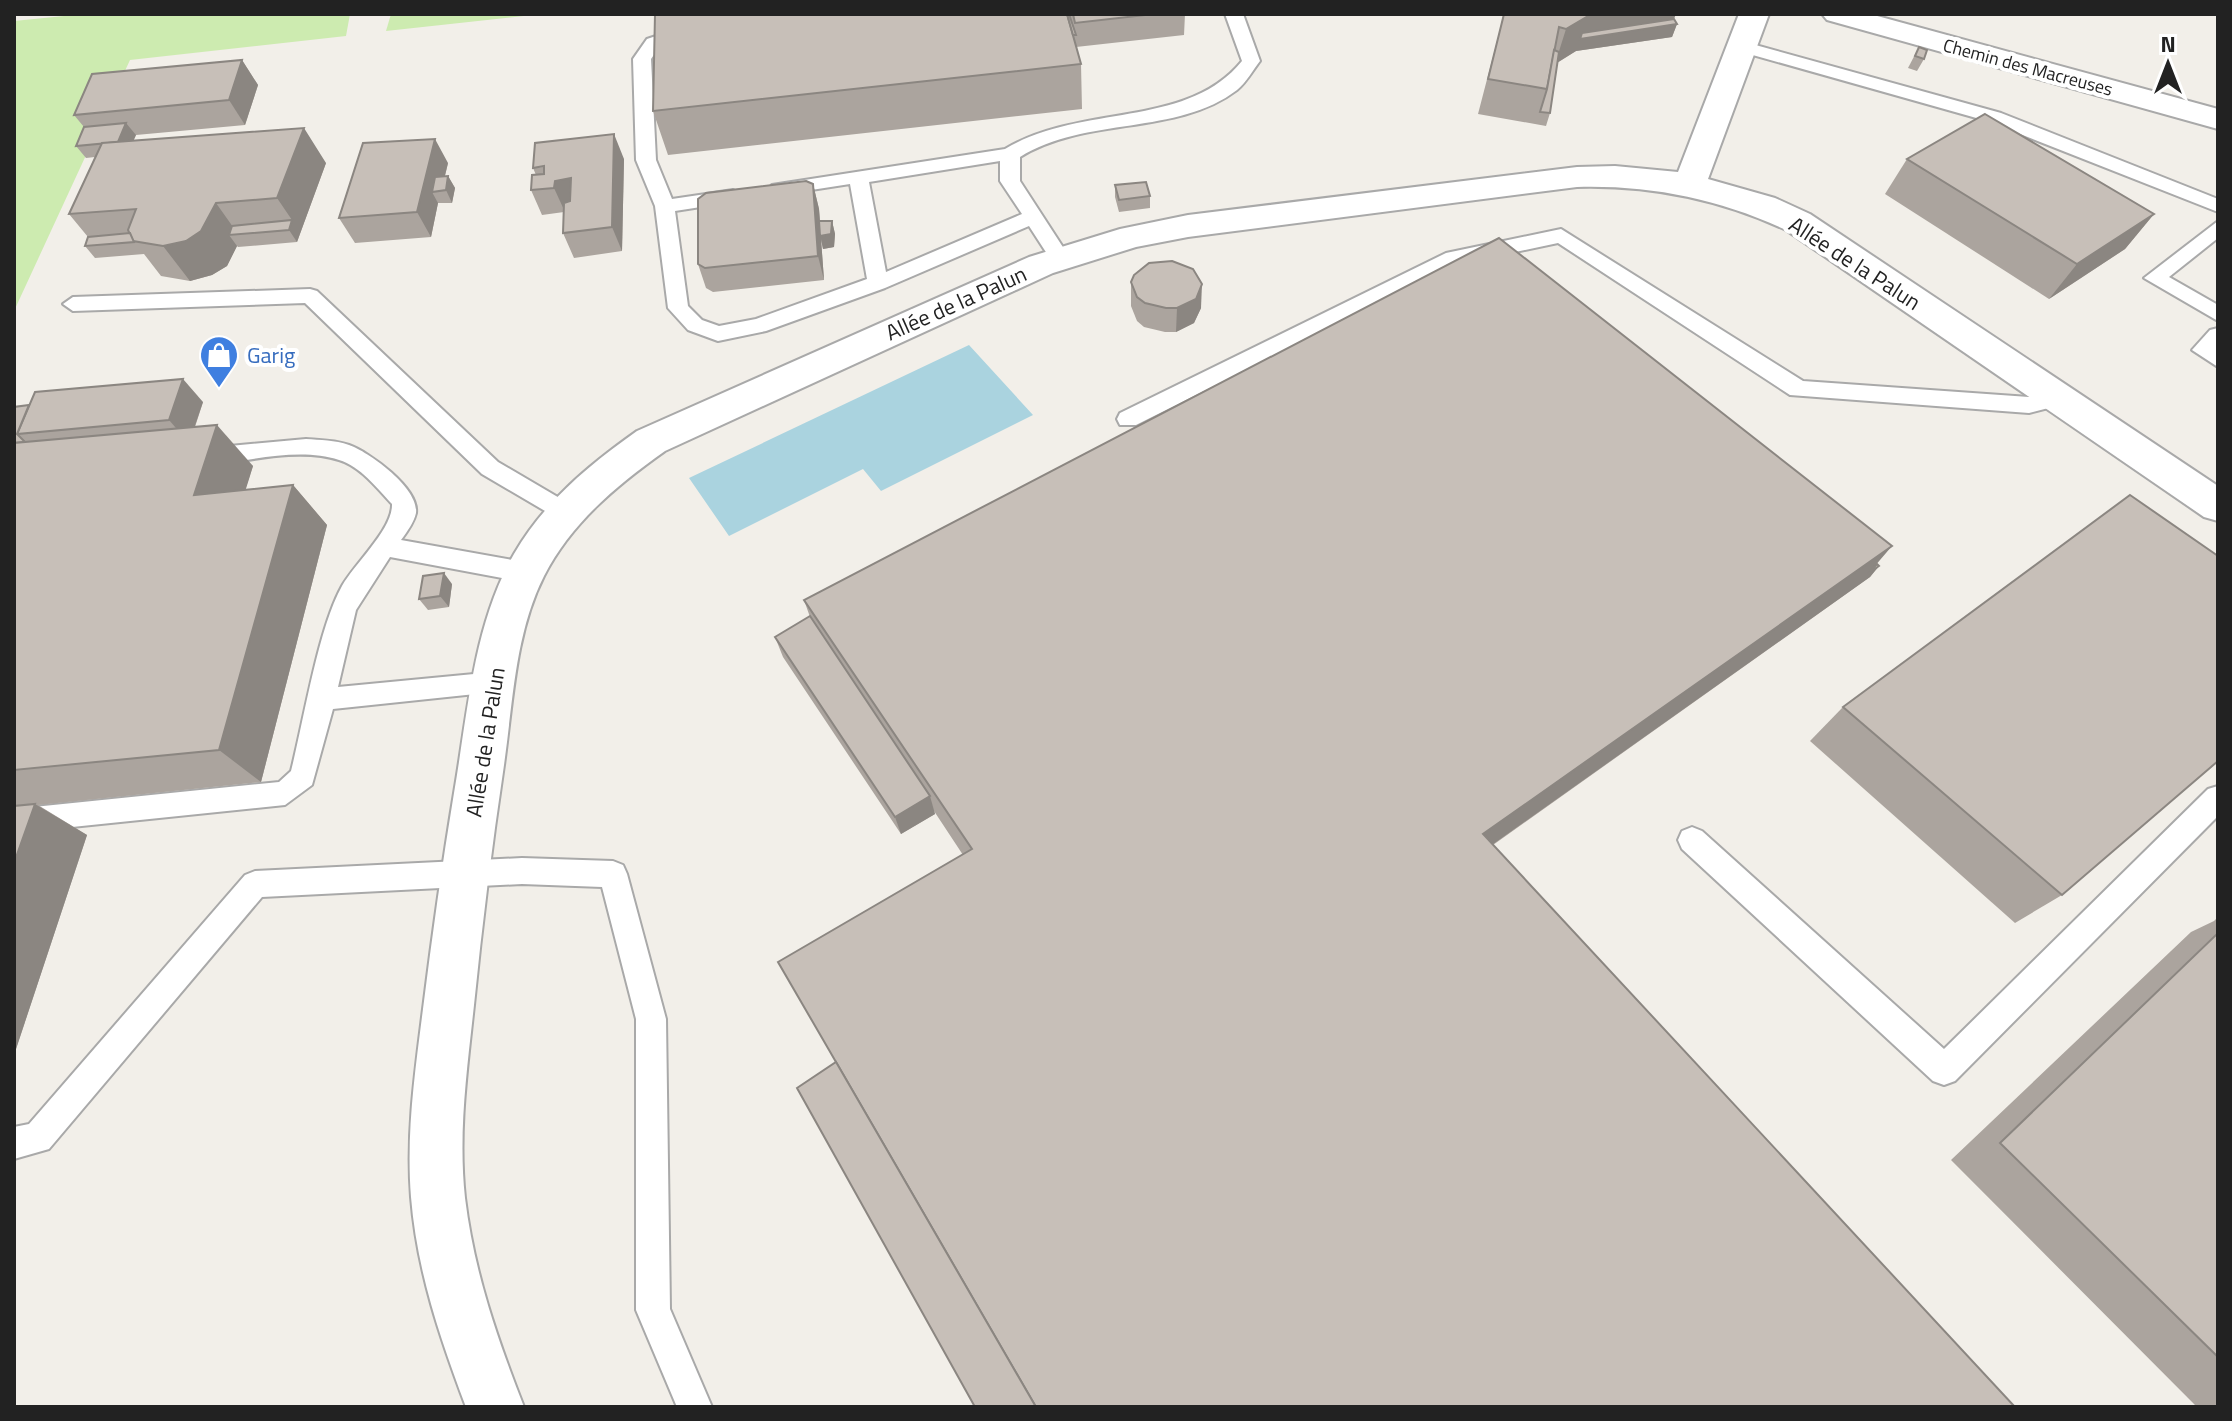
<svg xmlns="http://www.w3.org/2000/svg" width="2232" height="1421" font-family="'Titillium Web',sans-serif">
	<rect width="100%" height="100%" fill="#f2efe9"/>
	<g fill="#cdebb0">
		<polygon points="84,14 350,14 346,36 130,60 14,311 14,21"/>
		<polygon points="391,14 542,14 386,31"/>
	</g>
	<polygon fill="#aad3df" points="969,345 1033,415 881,491 863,469 729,536 689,478"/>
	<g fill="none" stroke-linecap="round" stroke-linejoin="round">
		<defs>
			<g id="lane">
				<path d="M1225,14H1243L1260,61C1253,70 1246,83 1237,90C1177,136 1086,116 1020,157V181L1070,258L1067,263H1053L1029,226L885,288L766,331L718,341L688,330L668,308L655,206L636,160L633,59L647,39L686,26L695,31L660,46L651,59L656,160L672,199L733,190L743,196L733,202L675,211L688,306L702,320L719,326L756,319L867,279L850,184L779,195L772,193L769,189L772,185L1005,149C1082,103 1187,129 1242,61ZM1000,161V181L1022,214L886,272L869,182Z"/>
				<polygon points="1741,41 2001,113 2218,199 2218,212 1987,121 1735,50 1735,42"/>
				<polygon points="2218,221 2218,238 2169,277 2218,305 2218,321 2144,278"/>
				<polygon points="1561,229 1803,381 2029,397 2056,390 2067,398 2064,404 2029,413 1790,395 1558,243 1458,264 1136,425 1120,425 1117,419 1120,413 1446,253"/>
				<polygon points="310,289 317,291 498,462 573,506 577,512 573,518 557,518 482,474 305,303 73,311 63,304 73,297"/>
				<polygon points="2218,328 2218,367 2192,350 2210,330"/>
				<path d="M306,439C320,440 335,440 349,445C369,452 419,488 416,513C414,522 407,532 401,540L524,562L533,565L536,572L533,579L524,582L390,557L356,610L338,687L495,672L504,675L508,683L504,691L333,709L312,785L285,805L14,833V809L279,782L291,771C304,720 318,629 342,586C355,563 393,529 392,504C377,488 360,466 339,460C299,447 248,461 208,466L200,463L197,457L200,451L208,448Z"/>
				<polygon points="2218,786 2218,816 1955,1081 1944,1085 1933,1081 1682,849 1678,840 1682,831 1692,827 1702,831 1944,1049 2208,789"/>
				<polygon points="522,858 613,861 623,865 627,874 666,1019 670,1309 712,1407 677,1407 636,1310 636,1019 602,887 522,884 262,897 49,1149 14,1159 14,1127 29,1124 245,875 255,871"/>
			</g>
			<g id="street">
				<path d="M1739,14H1769L1708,179L1775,198L1810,214L2218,486V521L2204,517L1786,230C1719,199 1651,185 1577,187L1188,237L1136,247L1053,273L665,451C617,485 571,523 544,576C515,633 513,702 504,765C492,845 482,925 474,1005C467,1070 458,1133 465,1198C474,1272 497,1338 524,1407H466C440,1338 417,1271 411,1197C406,1133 415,1072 423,1009C432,937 442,865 454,793C468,712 473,626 514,554C544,502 589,465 637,431L1029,257L1120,229L1188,215L1577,167L1615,166L1678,172Z"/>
				<polygon points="1822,14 1870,14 2218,109 2218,129 1827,20"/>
			</g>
		</defs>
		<use href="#lane" stroke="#a9a9a9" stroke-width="4"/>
		<use href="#street" stroke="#a9a9a9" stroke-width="4"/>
		<use href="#lane" fill="#fff" fill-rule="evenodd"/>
		<use href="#street" fill="#fff" fill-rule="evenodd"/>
	</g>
	<g fill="#aba49e">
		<polygon points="655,14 1185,14 1184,35 1076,47 1081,64 1082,109 668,155 653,111"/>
		<polygon points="1504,14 1676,14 1674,19 1677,24 1672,37 1576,51 1557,63 1550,113 1546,126 1478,114"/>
		<polygon points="1919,47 1924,59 1917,71 1908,68"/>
		<polygon points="242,60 258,85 245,125 136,135 133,140 326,163 297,242 238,247 237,246 227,266 212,275 190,281 161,276 144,254 95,258 85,246 88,237 69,214 95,157 86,158 76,146 84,127 74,115"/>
		<polygon points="624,159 622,251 574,258 563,233 564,212 542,215 531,190 536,175 533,168"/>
		<polygon points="1907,159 2154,214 2125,249 2049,299 1885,194"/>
		<polygon points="448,163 445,176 448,176 455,188 452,203 438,203 431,237 355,243 339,218"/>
		<polygon points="813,184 819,209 820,221 832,221 835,234 834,247 823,249 821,239 824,280 713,292 706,288 698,264"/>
		<polygon points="1115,185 1150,196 1150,208 1119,212 1115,197"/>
		<polygon points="1131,282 1201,308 1194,323 1176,332 1165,332 1144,327 1137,321 1131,306"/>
		<polygon points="203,402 195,427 253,466 245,490 293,485 327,525 261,782 38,805 87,835 14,1055 14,407"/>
		<polygon points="1877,564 1879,566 1870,577 1493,845 836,1062 963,855 934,811 935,814 901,834 783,657 775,637 810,617 804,600"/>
		<polygon points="452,584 449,607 428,610 419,599"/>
		<polygon points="1843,707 2062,895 2015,923 1810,741"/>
		<polygon points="2218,917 2218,1407 2197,1407 1951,1160 2191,932 2214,921"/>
	</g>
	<g fill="#8b8681">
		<polygon points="1584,14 1676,14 1671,25 1677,24 1672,37 1576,51 1555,64 1566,29"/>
		<polygon points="242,60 258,85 245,125 229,100"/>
		<polygon points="126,123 136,135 128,154 118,142"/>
		<polygon points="304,128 326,163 297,242 289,230 292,220 277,198"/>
		<polygon points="614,134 624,159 622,251 612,227"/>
		<polygon points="435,139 448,163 441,191 432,192 438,203 431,237 417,212"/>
		<polygon points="448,176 455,188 452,203 446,190"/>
		<polygon points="571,178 581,203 565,212 554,188 555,181"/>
		<polygon points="813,184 819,209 821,236 832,221 835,234 834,247 823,249 821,239 824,280 818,256"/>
		<polygon points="216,203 238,234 229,235 237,246 227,266 212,275 190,281 163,246"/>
		<polygon points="2154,214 2125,249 2049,299 2077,264"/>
		<polygon points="1202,284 1201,308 1194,323 1176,332 1177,308"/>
		<polygon points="183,379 203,402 189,443 169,420"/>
		<polygon points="217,425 253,466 232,534 194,495"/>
		<polygon points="293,485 327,525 261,782 219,750"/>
		<polygon points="1892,546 1868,574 1879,566 1870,577 1465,864 1483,834"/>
		<polygon points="444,573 452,584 449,607 440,596"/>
		<polygon points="930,796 935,814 901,834 895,817"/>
		<polygon points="35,804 87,835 14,1055 14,863"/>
	</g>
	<g fill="#c7bfb8" stroke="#8b8681" stroke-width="2">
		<polygon points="655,14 1067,14 1081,64 653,111"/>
		<polygon points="1067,14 1069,14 1076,35 1073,35"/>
		<polygon points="1073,14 1154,14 1075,23"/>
		<polygon points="1504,14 1587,14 1588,16 1566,29 1559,27 1547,89 1488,79"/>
		<polygon points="1674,19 1677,24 1580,39 1582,33"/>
		<polygon points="1919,47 1927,50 1924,59 1915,56"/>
		<polygon points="1554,50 1559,52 1550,113 1540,112 1547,89"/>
		<polygon points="242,60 229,100 74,115 92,74"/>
		<polygon points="1985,114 2154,214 2077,264 1907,159"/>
		<polygon points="126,123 118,142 76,146 84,127"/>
		<polygon points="304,128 277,198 216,203 201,231 186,241 163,246 133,241 128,230 136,209 69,214 102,143"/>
		<polygon points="614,134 612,227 563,233 564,203 570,201 571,178 555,181 554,188 531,190 532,175 544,174 544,166 533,168 535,143"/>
		<polygon points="435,139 417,212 339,218 363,143"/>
		<polygon points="448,176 446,190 432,192 435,177"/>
		<polygon points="806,181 813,184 818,256 705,268 698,264 698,199 706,193"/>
		<polygon points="1146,182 1150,196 1119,200 1115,185"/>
		<polygon points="292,220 289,230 229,235 232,226"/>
		<polygon points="819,221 832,221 831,234 820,236"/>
		<polygon points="130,233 134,242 85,246 88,237"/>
		<polygon points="1499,238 1892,546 1483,834 2015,1407 1036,1407 778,962 972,849 804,600"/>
		<polygon points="1172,261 1193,269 1202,284 1196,299 1177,308 1166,308 1145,303 1137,297 1131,282 1134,275 1149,263"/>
		<polygon points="183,379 169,420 17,434 35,392"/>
		<polygon points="29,405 17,434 25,442 14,443 14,407"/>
		<polygon points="217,425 194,495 293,485 219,750 14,770 14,443"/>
		<polygon points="2130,495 2218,556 2218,761 2062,895 1843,707"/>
		<polygon points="1877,564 1879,566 1868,574"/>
		<polygon points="444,573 440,596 419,599 423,576"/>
		<polygon points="810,616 930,796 895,817 775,637"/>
		<polygon points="35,804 14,863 14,806"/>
		<polygon points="2218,933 2218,1357 2000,1143"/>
		<polygon points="836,1062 1036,1407 975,1407 797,1088"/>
	</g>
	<defs>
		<symbol id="shop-pin" viewBox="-11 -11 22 30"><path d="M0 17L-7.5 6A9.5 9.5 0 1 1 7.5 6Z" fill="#3f7fe0" stroke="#fff"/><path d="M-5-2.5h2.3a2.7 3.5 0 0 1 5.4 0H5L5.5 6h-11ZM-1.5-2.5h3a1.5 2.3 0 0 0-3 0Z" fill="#fff"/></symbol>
	</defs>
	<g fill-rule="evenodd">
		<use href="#shop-pin" x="197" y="333" width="44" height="60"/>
	</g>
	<g text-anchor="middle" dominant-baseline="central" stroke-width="8" stroke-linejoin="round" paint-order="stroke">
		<g font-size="18" fill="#222" stroke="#fff">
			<text transform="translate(2028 67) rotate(15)">Chemin des Macreuses</text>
		</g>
		<g font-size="22" fill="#222" stroke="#fff">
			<text transform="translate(1855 263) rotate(33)">Allée de la Palun</text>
			<text transform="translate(956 303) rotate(-24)">Allée de la Palun</text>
			<text transform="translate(485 742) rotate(-81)">Allée de la Palun</text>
		</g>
		<g font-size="22" fill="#366cbe" stroke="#fff" text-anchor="start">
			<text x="247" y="355">Garig</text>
		</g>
	</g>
	<rect width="2232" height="1421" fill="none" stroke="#222222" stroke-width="32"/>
	<g transform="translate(2168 64)" stroke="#ffffff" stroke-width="6" paint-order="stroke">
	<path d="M0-6L14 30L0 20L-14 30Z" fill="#222222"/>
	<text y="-12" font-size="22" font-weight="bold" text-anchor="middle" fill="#222222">N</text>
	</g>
</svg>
